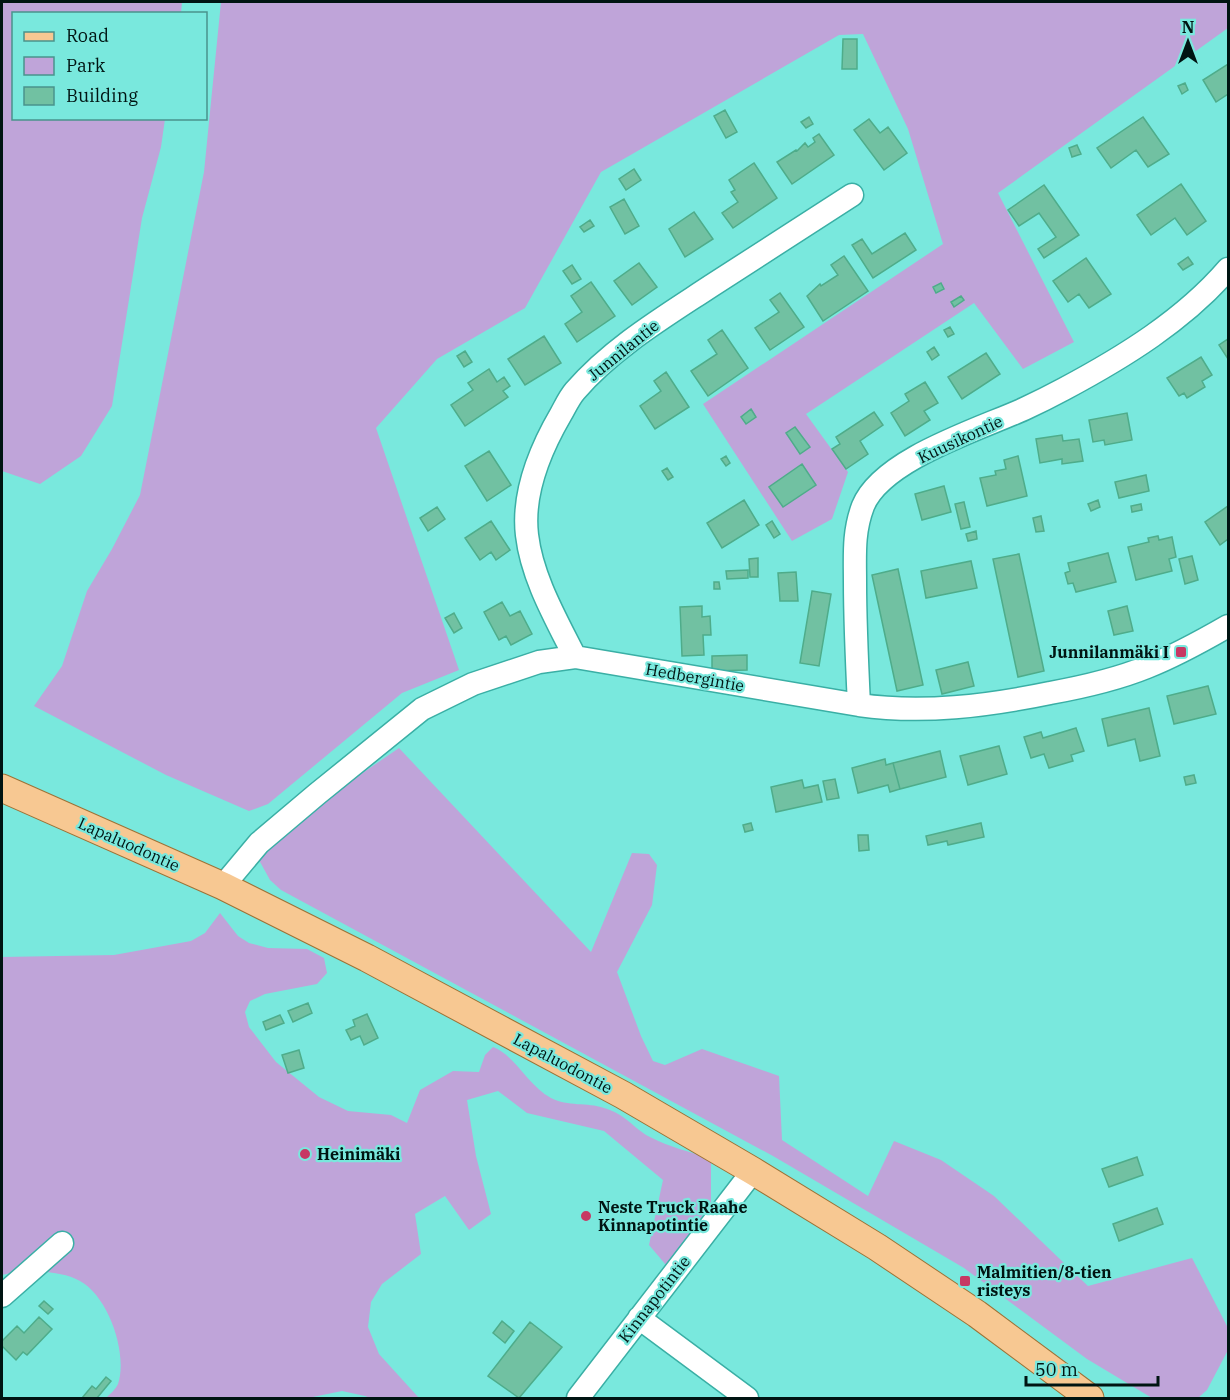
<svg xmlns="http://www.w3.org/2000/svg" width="1230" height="1400" viewBox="0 0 1230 1400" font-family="'IBM Plex Serif',serif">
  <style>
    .green { fill: #bfa4d9 }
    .building { fill: #71c1a2; stroke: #4eac8a; stroke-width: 1.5 }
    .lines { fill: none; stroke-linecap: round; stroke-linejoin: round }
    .minor-casing { stroke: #3aafa5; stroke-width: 25 }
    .major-casing { stroke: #9d7236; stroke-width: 29 }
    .minor { stroke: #fff; stroke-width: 22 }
    .major { stroke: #f7c892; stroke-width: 27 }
    .poi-dot { fill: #c73863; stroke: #79e8dd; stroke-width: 2 }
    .labels { text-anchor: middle; stroke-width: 4.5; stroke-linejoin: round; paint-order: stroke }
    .street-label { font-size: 16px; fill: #001412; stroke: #79e8dd }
    .poi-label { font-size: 16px; font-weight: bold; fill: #001412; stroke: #79e8dd; text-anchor: start }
  </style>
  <rect width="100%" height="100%" fill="#79e8dd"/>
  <path class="green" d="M2,2H182L181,13L14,14V118L165,119L161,147L142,218L112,406L81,456L40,484L2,471Z
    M221,2H1228V28L998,193L1074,342L1023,369L974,303L806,414L848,472L832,519L792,541L703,404L943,244L908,129L863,34L839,35L601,172L525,308L437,359L376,428L459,670L402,693L268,804L249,811L166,775L34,706L62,666L87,591L112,549L140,495L204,172Z
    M399,748L591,952L632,853L649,854L657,865L652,905L617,972L641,1036L653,1061L665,1065L702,1049L779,1076L782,1140L868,1196L894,1141L941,1160L994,1196L1088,1286L1192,1258L1228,1328V1350L1207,1390L1198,1398H1152L1087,1359L964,1268L773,1156L281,890L270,880L259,860L285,826Z
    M220,913L238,936L249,943L268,948L307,949L324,958L327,973L317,984L265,994L250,1001L245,1012L249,1027L276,1062L319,1097L348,1111L391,1115L407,1123L420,1090L453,1071L479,1072L485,1055L493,1047C515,1055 527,1085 551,1098C568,1107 587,1102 604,1108C626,1114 634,1129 650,1137C669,1147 691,1152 711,1159V1204L666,1265L649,1245L663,1180L604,1131L527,1113L498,1091L467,1100L476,1156L491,1214L469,1230L445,1196L415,1214L421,1254L382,1284L371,1302L368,1327L379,1354L419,1398H370L365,1396L342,1391L308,1398H106C110,1394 116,1389 118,1384C128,1354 109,1297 80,1281C68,1274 54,1273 40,1271L71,1244L70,1233H60L15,1272L2,1275V957L114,955L191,941L205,933Z"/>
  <path class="building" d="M843,39H857V69H842Z
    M1228,64V94L1216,102L1203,80Z
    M1185,83L1188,90L1182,94L1178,86Z
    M725,110L737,132L726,138L714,116Z
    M809,117L813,124L806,128L801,122Z
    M1143,117L1169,154L1148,167L1136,150L1111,168L1097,148Z
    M869,119L880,133L888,127L907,153L884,170L854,130Z
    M819,134L834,155L792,184L777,162L796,150L797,151L805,143L808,147L815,142L813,138Z
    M1077,145L1081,154L1072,157L1069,148Z
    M754,163L777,198L733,228L722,213L738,202L731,192L735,190L729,180Z
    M634,169L641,180L626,190L619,179Z
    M1181,184L1206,221L1187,235L1175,218L1151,235L1137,215Z
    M1044,185L1079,235L1044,258L1038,249L1056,237L1039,213L1019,226L1008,210Z
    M624,199L639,226L625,234L610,207Z
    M694,212L713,239L685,257L669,229Z
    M590,220L594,226L584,232L580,227Z
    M905,233L916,250L873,278L852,245L862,239L872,254Z
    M844,256L868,291L823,321L807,296L820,284L821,286L838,275L831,265Z
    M1188,257L1193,264L1183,270L1178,264Z
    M1086,258L1111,294L1089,308L1079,294L1068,302L1053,281Z
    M639,263L657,287L632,305L614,281Z
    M572,265L581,279L572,284L563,271Z
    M591,282L615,316L577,342L565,324L582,312L571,296Z
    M941,283L944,289L936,293L933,287Z
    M780,293L804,327L770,350L755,328L779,312L770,300Z
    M961,296L964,300L954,307L951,302Z
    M950,327L954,334L948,337L944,330Z
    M722,330L748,368L708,396L691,371L717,354L708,340Z
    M544,336L561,363L525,385L508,359Z
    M1228,339V359L1219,345Z
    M934,347L939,355L932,360L927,352Z
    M465,351L472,362L464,367L457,356Z
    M986,353L1000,374L962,399L948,377Z
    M1201,357L1212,375L1202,381L1205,387L1187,398L1184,393L1179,396L1167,378Z
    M489,369L497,382L504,377L510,386L503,391L508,397L465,426L451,405L473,390L468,383Z
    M666,372L689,407L655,429L640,406L661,391L654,381Z
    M925,382L938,403L924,411L930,420L905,436L891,413L909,401L905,394Z
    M751,409L756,417L746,424L741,417Z
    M874,412L883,425L860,441L868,454L846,469L832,449L840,444L836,437Z
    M1127,413L1132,440L1105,445L1104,440L1093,442L1089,420Z
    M795,427L810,447L800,454L786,433Z
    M1062,435L1063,441L1079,439L1083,461L1062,464V459L1040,463L1036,439Z
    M489,451L511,485L487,501L465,466Z
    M726,456L730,463L726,466L721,459Z
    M1018,456L1027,496L987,506L980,478L996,475L995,471L1006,469L1004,460Z
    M802,464L816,485L783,507L769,487Z
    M667,468L673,477L668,480L662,471Z
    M1146,475L1149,491L1119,498L1115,482Z
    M944,486L951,512L922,520L915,494Z
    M744,500L759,525L722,548L707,523Z
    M1098,500L1100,507L1091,511L1088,504Z
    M964,502L970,527L961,529L955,504Z
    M1141,504L1142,510L1132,512L1131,506Z
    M1228,506V539L1220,545L1205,522Z
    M437,507L445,519L428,531L420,518Z
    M1041,516L1044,531L1036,532L1033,518Z
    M491,521L510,550L496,560L491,552L480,560L465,538Z
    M772,521L780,534L774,538L766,525Z
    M976,531L977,539L968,541L966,534Z
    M1158,536L1159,540L1172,537L1176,557L1169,559L1172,571L1136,580L1128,547L1149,542L1148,538Z
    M1108,553L1116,582L1076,592L1073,583L1068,584L1065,573L1070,571L1068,563Z
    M1019,554L1044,671L1018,677L993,559Z
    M1192,556L1198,580L1185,584L1179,559Z
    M758,558V577H750L749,559Z
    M971,561L977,588L926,598L921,571Z
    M898,569L923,685L897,691L872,575Z
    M748,570V578L727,579L726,571Z
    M796,572L798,601H780L778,573Z
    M714,582H719L720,589H714Z
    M812,591L831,594L819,666L800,663Z
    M502,602L510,616L520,611L532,634L511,645L506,636L499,640L484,612Z
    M702,606V617L710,616L711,635H703L704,655L682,656L680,607Z
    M1127,606L1133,631L1114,635L1108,611Z
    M454,613L462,628L454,633L445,618Z
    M747,655V670L712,671V656Z
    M968,662L974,686L942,694L936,670Z
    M1208,686L1216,714L1174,724L1167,696Z
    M1149,708L1160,756L1140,761L1135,739L1108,746L1102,719Z
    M1076,728L1084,751L1071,755L1073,761L1049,768L1044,754L1031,758L1024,737L1041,732L1043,738Z
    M999,746L1007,774L968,785L960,756Z
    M940,751L946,777L900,789L893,763Z
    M885,759L886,765L893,763L900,789L890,792L888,785L858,793L852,768Z
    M1194,775L1196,783L1186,785L1184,777Z
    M835,779L839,798L827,800L823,781Z
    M802,780L804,788L818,785L822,802L776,812L771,787Z
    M751,823L753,830L745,832L743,825Z
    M981,823L984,837L948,845L947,841L928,845L926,836Z
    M858,835H868L869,850L859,851Z
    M308,1003L312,1013L293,1022L288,1011Z
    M367,1014L378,1038L364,1045L360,1036L351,1040L346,1030L355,1026L353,1020Z
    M280,1015L284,1023L266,1030L263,1022Z
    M299,1050L304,1068L288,1073L282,1055Z
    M1137,1157L1143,1175L1109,1187L1102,1169Z
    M1157,1208L1163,1224L1119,1241L1113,1224Z
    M44,1301L53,1309L48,1314L39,1306Z
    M39,1317L52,1329L27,1355L23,1352L16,1360L2,1346V1341L17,1326L24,1333Z
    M502,1321L514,1331L505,1343L493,1333Z
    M530,1322L562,1347L519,1398L488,1376Z
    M106,1377L111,1381L97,1398H82L92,1386L96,1389Z"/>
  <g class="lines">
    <defs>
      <path id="minor" d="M575,657C556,619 532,578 527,535C522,493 540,450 561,414C565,407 569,398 575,391C612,348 664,317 711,286C758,256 805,225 852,195
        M859,705C857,664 855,623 855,582C855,556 853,532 863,506C882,459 980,429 1024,409C1037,403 1051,396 1064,389C1124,357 1184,320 1228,269
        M223,886L259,843L317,794L422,709L473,684L539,662L575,657L859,705C923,714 987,706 1050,693C1083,687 1115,680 1147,667C1175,656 1202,641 1228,626
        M2,1296L62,1243
        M639,1318L747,1398
        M578,1398L753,1171"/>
      <path id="major" d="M2,788L223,886L367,958L623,1095L753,1171L877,1247L977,1314L1090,1398"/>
    </defs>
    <use href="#minor" class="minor-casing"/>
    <use href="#major" class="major-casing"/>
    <use href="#minor" class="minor"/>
    <use href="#major" class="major"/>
  </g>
  <g class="poi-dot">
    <rect x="1175" y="646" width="12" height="12" rx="3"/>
    <circle cx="305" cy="1154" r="6"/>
    <circle cx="586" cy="1216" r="6"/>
    <rect x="959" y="1275" width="12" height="12" rx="3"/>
  </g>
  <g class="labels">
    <g class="street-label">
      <text transform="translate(623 350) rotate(-39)" y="6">Junnilantie</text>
      <text transform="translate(960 439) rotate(-25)" y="6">Kuusikontie</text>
      <text transform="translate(695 677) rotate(10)" y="6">Hedbergintie</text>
      <text transform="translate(129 844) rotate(24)" y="6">Lapaluodontie</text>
      <text transform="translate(563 1063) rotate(28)" y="6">Lapaluodontie</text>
      <text transform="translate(654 1299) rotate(-52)" y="6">Kinnapotintie</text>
    </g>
    <g class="poi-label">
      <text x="1169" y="658" text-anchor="end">Junnilanmäki I</text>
      <text x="317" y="1160">Heinimäki</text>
      <text x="598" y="1213">Neste Truck Raahe<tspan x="598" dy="18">Kinnapotintie</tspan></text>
      <text x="977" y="1278">Malmitien/8-tien<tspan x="977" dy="18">risteys</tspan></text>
    </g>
  </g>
  <rect width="1230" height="1400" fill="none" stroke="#001412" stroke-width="6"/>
  <rect x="12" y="12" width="195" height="108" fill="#79e8dd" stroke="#49938c" stroke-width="1.5"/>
  <rect x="24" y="32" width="30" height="9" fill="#f7c892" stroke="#49938c" stroke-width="1.5"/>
  <text x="66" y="42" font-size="18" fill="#001412">Road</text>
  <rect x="24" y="57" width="30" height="18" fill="#bfa4d9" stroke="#49938c" stroke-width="1.5"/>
  <text x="66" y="72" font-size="18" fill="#001412">Park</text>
  <rect x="24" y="87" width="30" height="18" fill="#71c1a2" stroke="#49938c" stroke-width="1.5"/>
  <text x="66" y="102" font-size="18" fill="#001412">Building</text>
  <g transform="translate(1188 42)" stroke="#79e8dd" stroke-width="4.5" paint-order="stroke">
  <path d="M0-4.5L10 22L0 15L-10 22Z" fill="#001412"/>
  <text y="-9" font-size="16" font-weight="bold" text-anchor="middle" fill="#001412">N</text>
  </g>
  <path d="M1026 1376v9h132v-9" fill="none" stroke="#001412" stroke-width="3"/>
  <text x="1035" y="1376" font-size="18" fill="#001412" stroke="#79e8dd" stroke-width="4.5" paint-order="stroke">50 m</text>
</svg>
